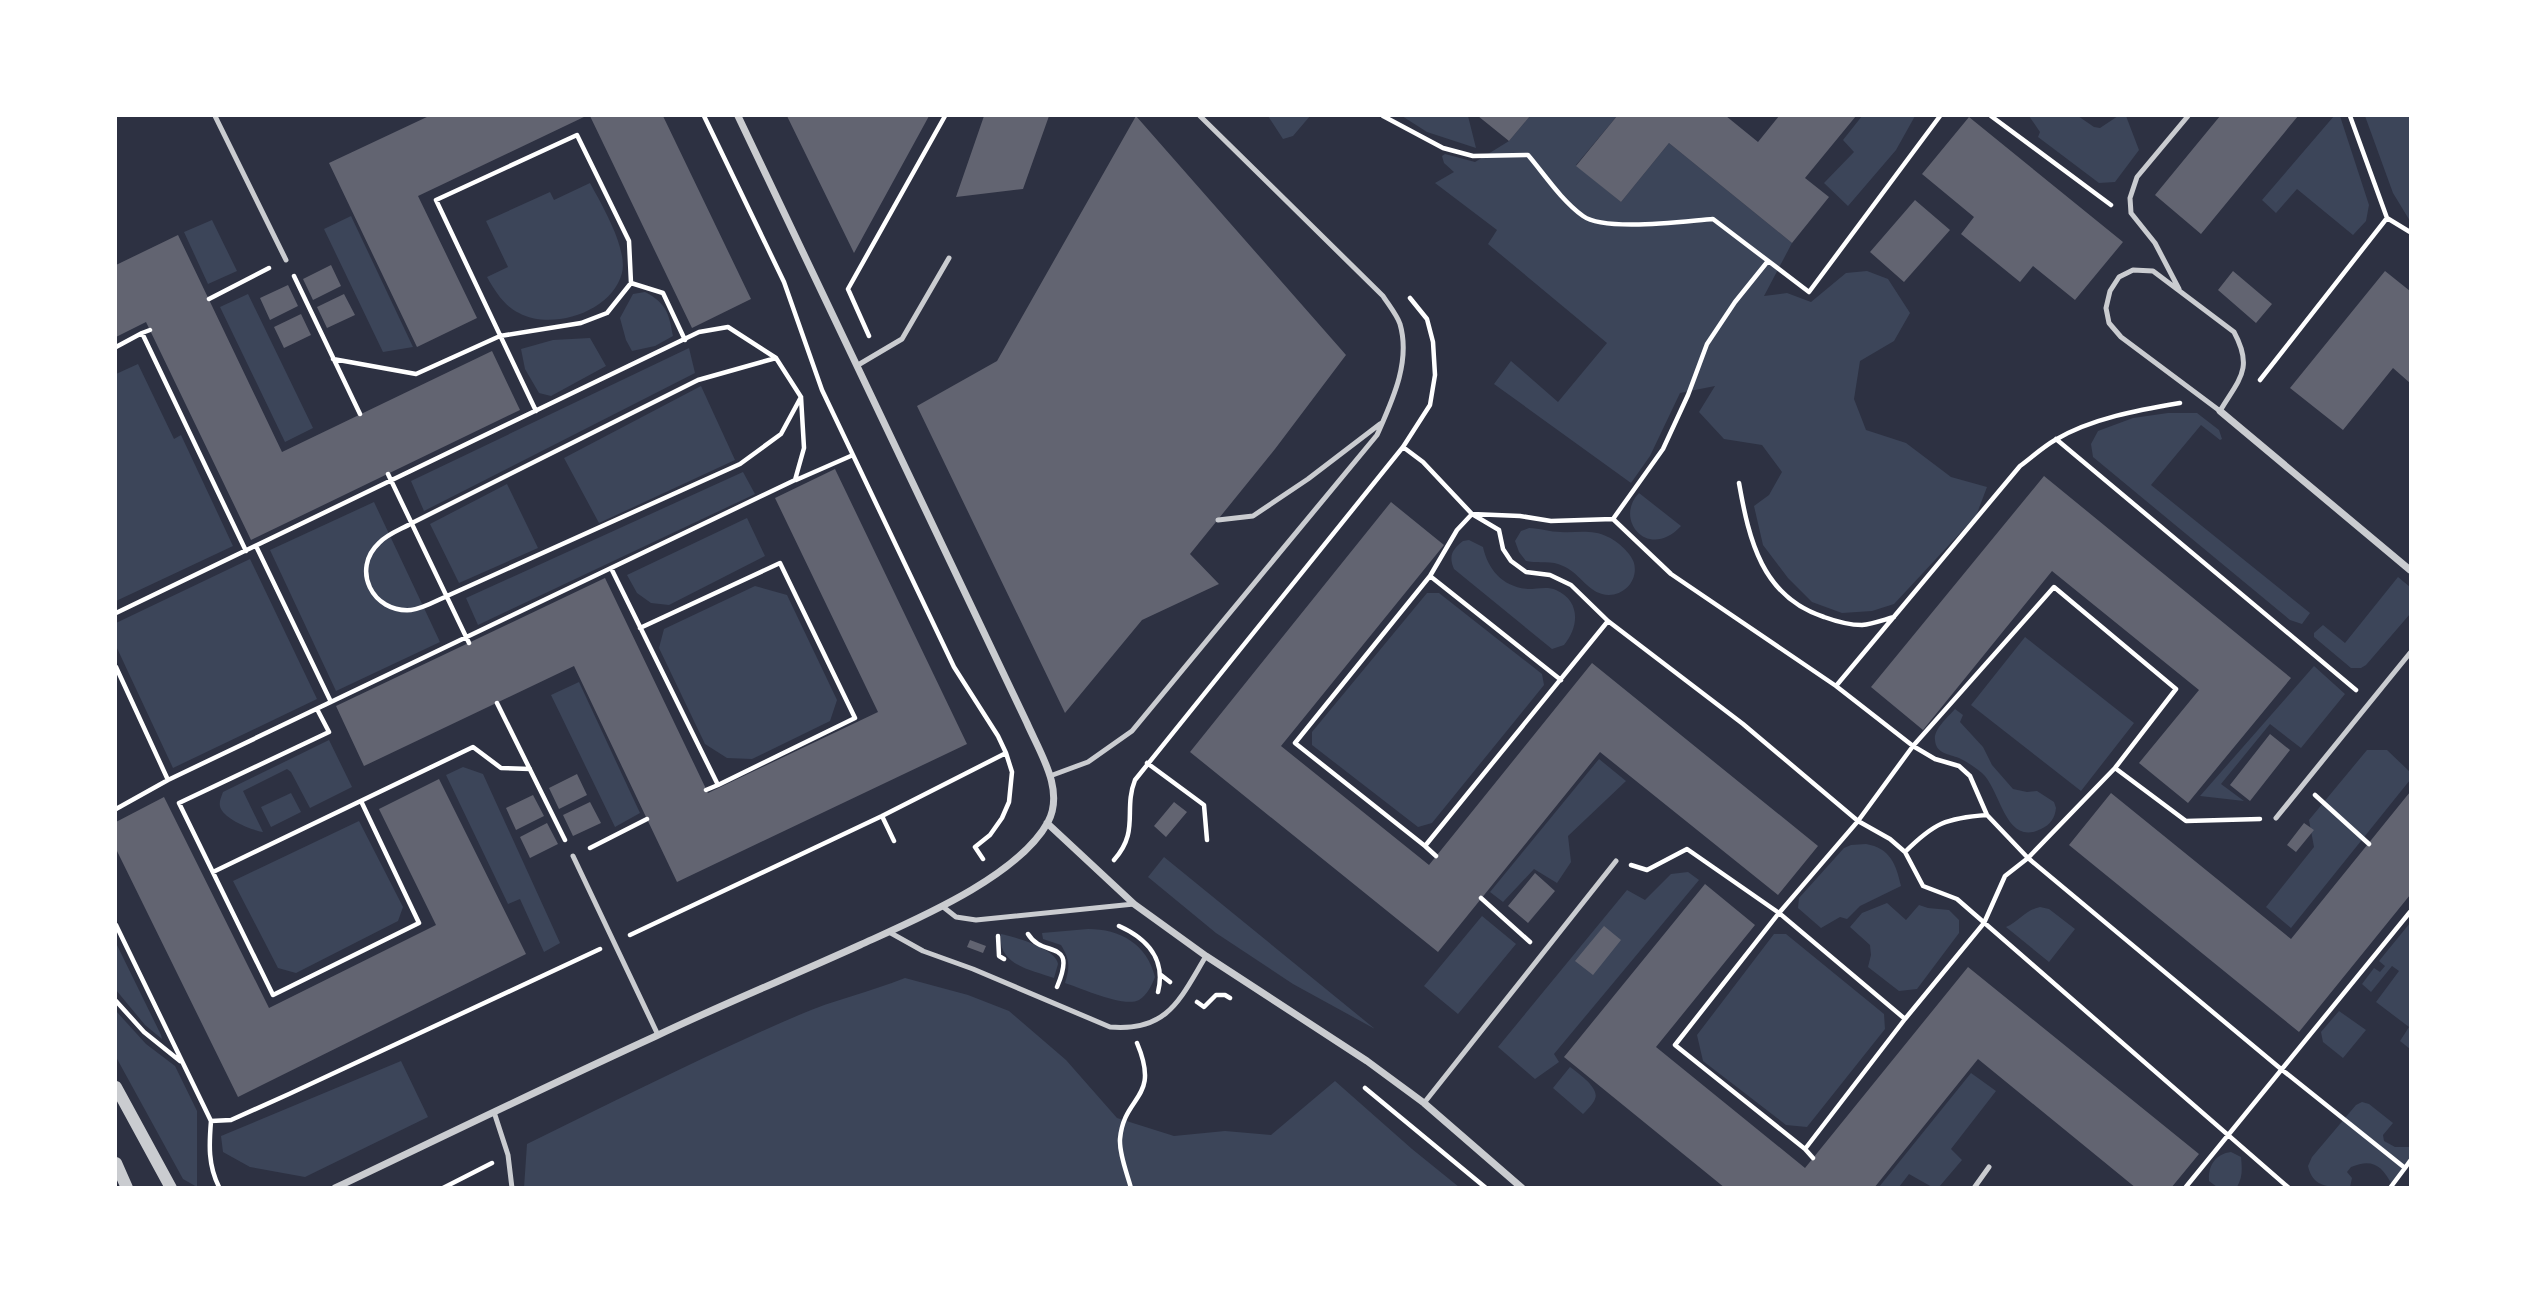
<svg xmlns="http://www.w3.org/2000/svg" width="2526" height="1303" viewBox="0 0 2526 1303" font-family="'DM Sans',sans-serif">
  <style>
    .green { fill: #3c4559 }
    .building { fill: #626471 }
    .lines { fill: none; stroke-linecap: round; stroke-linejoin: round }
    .path { stroke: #fff; stroke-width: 4.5 }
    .service { stroke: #caccd0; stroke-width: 5 }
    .minor { stroke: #caccd0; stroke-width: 7 }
    .tertiary { stroke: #caccd0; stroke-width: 12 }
  </style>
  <rect width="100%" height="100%" fill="#2d3142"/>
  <path class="green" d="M1268,116H1310L1293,136L1283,139Z
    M1402,116H1468L1476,148L1427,132Z
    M1530,116H1617L1576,165L1621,202L1669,143L1792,243L1764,296L1787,293L1811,302L1846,273L1867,271L1888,279L1910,313L1894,341L1860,361L1854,399L1866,430L1906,443L1951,477L1987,487L1976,516L1894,604L1872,611L1842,613L1812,602L1788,578L1763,545L1754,506L1769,495L1782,472L1762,445L1724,439L1699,412L1715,386L1680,393L1650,456L1631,483L1494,384L1511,361L1558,402L1607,343L1488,244L1497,230L1435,183L1454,172L1444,163L1442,156L1445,154L1475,162L1509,141Z
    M1862,116H1915L1896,150L1848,206L1824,183L1854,152L1843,140Z
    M2029,116H2078L2094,127L2100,128L2118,116H2126L2139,150L2115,182L2099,183L2038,137L2040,132Z
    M2334,116H2340L2369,205L2366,221L2353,235L2297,189L2276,213L2262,200Z
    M2365,116H2410V221L2393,193Z
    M590,183C602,205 628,249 622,273C612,312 552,331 519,313C504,306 495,291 487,277L508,267L486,221L550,192L554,200Z
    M351,216L413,347L383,352L324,229Z
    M212,220L237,271L208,284L184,232Z
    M645,292C666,303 669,313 673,336L655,346L632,351L626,340L620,318L633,294Z
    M248,294L313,428L285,442L220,307Z
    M590,338L606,366L551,396L539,393L525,369L521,349L553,340Z
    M689,348L695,373L424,511L411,481Z
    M138,364L174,439L181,435L233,546L116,601V374Z
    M701,386L735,460L599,523L564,458Z
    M2168,413H2197L2219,430L2222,439L2220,440L2201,425L2151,485L2310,613L2302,624L2290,620L2093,457L2091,444L2098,431L2133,418Z
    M743,472L755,494L478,625L466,598Z
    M507,484L538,548L459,583L430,524Z
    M1639,493L1681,526C1649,561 1613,520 1639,493Z
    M374,502L440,642L336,691L270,550Z
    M747,518L765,556L669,605L651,603L637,593L627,575Z
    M1529,528C1539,528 1550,532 1561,532C1577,533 1592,529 1608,537C1617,541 1631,553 1634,563C1639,582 1621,599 1602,594C1587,590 1578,572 1563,566C1552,560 1539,564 1526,561L1519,552L1515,541L1521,531Z
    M1469,540L1483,547C1488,570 1503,587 1528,589C1537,589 1548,586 1556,590C1581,601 1579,627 1564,645L1552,649L1454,569C1448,555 1453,549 1463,541Z
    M250,559L317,699L173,768L116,646V623Z
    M2398,577L2410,587V614L2366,665L2361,668H2351L2314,637V633L2323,625L2345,643Z
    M755,586L787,595L837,700L830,721L752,759L727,758L705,744L659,648L664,629Z
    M1427,593H1439L1542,674L1544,685L1432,823L1418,827L1312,745V732Z
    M2025,637L2134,723L2081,791L1971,705Z
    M2314,666L2345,694L2301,748L2270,724L2221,784L2244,801L2200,796Z
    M579,682L640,813L615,827L551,695Z
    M1955,709L1963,715L1960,722L1983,747L1992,765L2013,789L2027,792L2037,791L2054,802L2056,808C2055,818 2050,825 2041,829C2005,847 2001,790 1982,773C1975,767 1967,762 1959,758C1949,754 1936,754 1935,740C1933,730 1948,717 1955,709Z
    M329,740L352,787L310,808L291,772L287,769L243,791L263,832C251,830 227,820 221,809C218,803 221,798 223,792Z
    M2367,750H2387L2410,772V780L2291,928L2266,907L2314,847L2309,820Z
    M1599,759L1626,781L1568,836L1571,862L1557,883L1534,869L1503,902L1490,892Z
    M463,767L483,774L560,943L544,952L520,899L508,904L446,775Z
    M291,793L301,812L271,827L261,807Z
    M359,821L403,907L398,921L296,973L278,968L233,881Z
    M1866,844C1890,848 1896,864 1901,886L1860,906L1847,919L1840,917L1821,928L1798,908L1799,898L1844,848L1851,845Z
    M1164,857L1375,1029L1293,984L1216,933L1148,877Z
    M1688,872L1699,880L1554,1054L1559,1062L1535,1079L1498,1047L1627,890L1645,900L1671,874Z
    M1887,903L1906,920L1919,905L1928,908L1949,910L1959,920V933L1917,989L1899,991L1868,967L1871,955L1870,945L1850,927L1862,913Z
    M2040,907L2049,909L2075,929L2049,962L2006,927C2020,921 2025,910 2040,907Z
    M1482,916L1516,944L1458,1014L1424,986Z
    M2410,923V1049L2400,1041L2409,1027L2376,1002L2399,971L2392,966L2371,992L2362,984L2374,968L2380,972L2385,966L2379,961Z
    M1088,929C1120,929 1147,944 1155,977C1152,985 1147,995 1139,1000C1124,1008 1081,988 1065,983C1070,967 1070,960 1061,945L1043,939L1042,933Z
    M1001,934C1014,937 1056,948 1058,964L1054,978C1031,970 997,965 1001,934Z
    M1774,934H1786L1884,1014L1885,1029L1807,1127L1786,1125L1703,1061L1697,1035Z
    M116,943L161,1035L162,1039L145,1025L116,990Z
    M905,978L968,995L1009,1011L1066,1060L1117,1118L1174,1136L1225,1131L1271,1135L1335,1081L1412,1149L1459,1187L524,1188L527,1144C617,1100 706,1055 799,1015C833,1000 870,992 905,978Z
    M116,1011L146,1044L175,1066L197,1111V1187L183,1179L116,1057Z
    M2339,1011L2366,1030L2343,1058L2323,1042L2321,1032Z
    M401,1061L428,1117L305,1177L250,1167L223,1152L221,1136Z
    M1570,1067C1578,1073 1600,1088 1595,1099C1593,1104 1587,1110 1583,1114L1553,1088Z
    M1971,1073L1996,1091L1951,1149L1962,1160L1939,1187H1932L1909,1174L1899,1187H1879Z
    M2362,1102L2369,1104L2393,1123L2383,1135L2384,1141L2395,1147H2410V1162L2392,1185C2382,1165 2372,1158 2351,1167L2347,1172L2352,1178L2350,1187C2331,1187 2313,1189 2308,1166L2312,1157L2356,1105Z
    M2231,1152L2241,1157C2242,1168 2243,1177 2237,1187H2217L2209,1181C2208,1166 2215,1154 2231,1152Z"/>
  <path class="building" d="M429,116H586L418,196L477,318L417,347L329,163Z
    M590,116H663L751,299L692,328Z
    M787,116H929L854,253Z
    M984,116H1049L1023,189L956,197Z
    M1136,116L1346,355L1275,449L1190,554L1219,584L1142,620L1065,713L917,406L997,361Z
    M1478,116H1530L1509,141Z
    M1617,116H1726L1758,142L1779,116H1856L1805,178L1829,197L1792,243L1669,143L1621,202L1576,166Z
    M2220,116H2298L2201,234L2155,195Z
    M1969,117L2123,242L2075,300L2033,266L2020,282L1961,234L1974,217L1922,174Z
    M1915,200L1950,230L1904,282L1870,252Z
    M178,235L282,452L492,351L520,410L251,540L146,322L116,337V265Z
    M331,265L341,286L313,300L303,279Z
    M2233,271L2272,304L2256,323L2218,290Z
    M2385,271L2410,291V383L2393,368L2343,430L2290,388Z
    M288,285L298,306L270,320L260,298Z
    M344,294L355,315L327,328L317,307Z
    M301,314L311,335L284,348L274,327Z
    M835,469L967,744L677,882L574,666L364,766L336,706L605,578L708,793L878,712L775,498Z
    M2044,476L2291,678L2188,803L2139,763L2199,690L2052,571L1923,730L1871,687Z
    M1391,502L1444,545L1281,746L1429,865L1592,663L1818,846L1778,895L1600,752L1438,952L1190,752Z
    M2270,734L2290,750L2250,801L2230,785Z
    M577,774L587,795L559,809L549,788Z
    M439,779L526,954L238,1097L116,849V822L164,797L269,1008L436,925L379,809Z
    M2410,792V895L2299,1032L2069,845L2111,793L2291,939Z
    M533,795L544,816L516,830L506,808Z
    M590,802L601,823L573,836L563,815Z
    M1174,802L1187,812L1166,837L1154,826Z
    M547,823L558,844L530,858L520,837Z
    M2304,823L2314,830L2296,852L2287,845Z
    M1535,873L1555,891L1528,923L1508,906Z
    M1705,884L1755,925L1656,1047L1805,1168L1968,967L2199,1154L2171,1188H2136L1978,1059L1874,1188H1725L1564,1057Z
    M1604,926L1621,940L1593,975L1575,961Z
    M970,940L986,946L983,953L967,947Z"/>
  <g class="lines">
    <path class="path" d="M704,116L784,282L822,390L954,667L998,736L1006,753L1012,772L1009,802L1002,818L990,835L975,847L983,859
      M1383,116L1443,148L1473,156L1528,155C1545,175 1561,200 1583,216C1605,232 1685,221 1713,219L1809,292L1940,116
      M1991,116L2111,205
      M2350,116L2387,218L2410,232
      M294,276L360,414
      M209,299L269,268
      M142,333L150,330
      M869,336L848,289L945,116
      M116,347L142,333L246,551
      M776,358L698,380L412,523C402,529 387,534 379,543C351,569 372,613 411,610C422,609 436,601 447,596L740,464L781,434L801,397
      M333,359L416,374L500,336L581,323L607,313L631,283
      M2260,380L2387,218
      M536,411L436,200L577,135L629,241L631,283L663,293L685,340
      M2056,439L2356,690
      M1403,447L1423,462L1472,514L1499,530L1503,549L1511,561L1526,572L1550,575L1571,585L1608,621L1743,724L1858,821L1890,839L1905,852L1923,886L1957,899L2289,1188
      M388,474L469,643
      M796,480L853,455
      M1739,483C1749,540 1762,597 1824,617C1835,621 1850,625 1862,625C1872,624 1883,620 1894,617
      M1613,519L1663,449L1688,395L1707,344L1735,302L1768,261
      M256,546L331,702
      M611,568L718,785L855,718L780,563L640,628
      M1430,576L1561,680
      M2054,587L2176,689L2115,768L2028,858L2005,876L1984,923L1905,1019L1805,1149L1675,1045L1779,913L1858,821L1913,746Z
      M116,613L699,332L728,327L776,358L801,397L804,448L795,480L168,780L116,809
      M1608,621L1425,846L1295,743L1430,576L1457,530L1472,514L1520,516L1551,521L1613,519L1671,574L1836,686L1913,746L1935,759L1959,766L1970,776L1987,815L2028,858L2281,1069L2405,1168L2390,1188
      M116,667L168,780
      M1836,686L2020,466C2032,457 2043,447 2055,440C2092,418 2139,410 2180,403
      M497,703L565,840
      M317,709L329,732L179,803L273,995L419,923L361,801
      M1147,763L1204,805L1207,840
      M2115,768L2186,821L2260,819
      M706,790L718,785
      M2315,795L2369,844
      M882,816L894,841
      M1425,846L1436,856
      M590,848L647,819
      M1905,852C1934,823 1946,818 1987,815
      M1114,860C1140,831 1123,810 1135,780L1403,447L1430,405L1435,375L1433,342L1427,319L1410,298
      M1631,865L1647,870L1687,849L1779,913L1905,1019
      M213,872L473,747L501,768L530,769
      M1481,898L1530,942
      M116,925L211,1121C209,1145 208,1165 219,1187
      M1119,926C1148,939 1166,960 1158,992
      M1028,934C1043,959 1078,937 1057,987
      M630,935L882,816L1006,753
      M998,936L999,956L1004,959
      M1161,975L1170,982
      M116,1001L144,1032L180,1061
      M1197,1002L1204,1007L1216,995H1225L1230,998
      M1365,1088L1486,1188
      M211,1121L231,1120L289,1094L600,949
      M1805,1149L1813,1158
      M2405,1168L2410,1161
      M443,1188L492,1163
      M1131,1188C1127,1173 1119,1154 1120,1139C1124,1094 1161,1100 1137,1043
      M2185,1188L2410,912"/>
    <path class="service" d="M215,116L286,260
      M2133,270L2153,271L2234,332C2254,369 2239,379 2220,411L2121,337L2109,323L2106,308L2110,291L2119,277Z
      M2179,289L2155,243L2131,213L2130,198L2137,177L2188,116
      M858,365L902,339L949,258
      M1218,520L1253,516L1308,479L1380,424
      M1050,776L1088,762L1132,731L1377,435C1392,401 1411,362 1400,324C1397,315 1388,304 1383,296L1200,116
      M2276,818L2410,653
      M573,856L658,1035
      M942,906L956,917L976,920L1134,904
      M889,932L923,951L973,969L1110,1027C1168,1032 1180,999 1206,956
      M1424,1103L1616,861
      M494,1112L508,1155L512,1188
      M1974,1188L1989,1167"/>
    <path class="minor" d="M2220,411L2410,570
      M1047,823L1134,904L1206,956L1367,1061L1424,1103L1522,1188
      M335,1188C442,1137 549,1085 656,1036C723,1004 792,976 860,945C915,920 1018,877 1048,822C1065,790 1040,753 1027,723L738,116"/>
    <path class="tertiary" d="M116,1087L171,1188
      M116,1163L127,1188"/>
  </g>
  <rect width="2526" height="1303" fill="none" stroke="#ffffff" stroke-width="234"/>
</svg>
